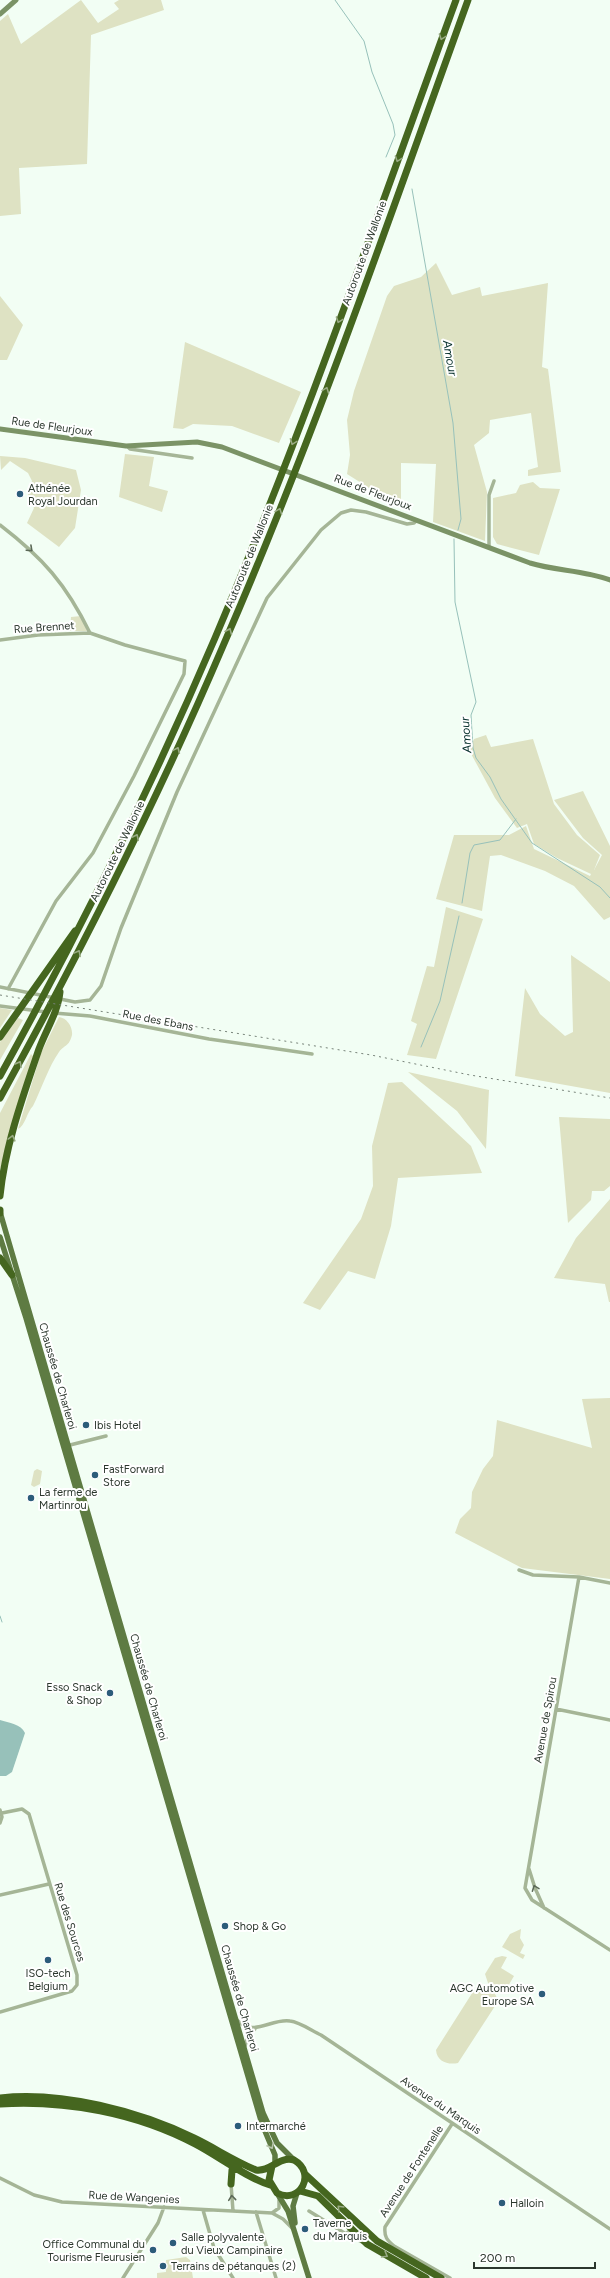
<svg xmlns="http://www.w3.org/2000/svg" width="610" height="2278" viewBox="0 0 610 2278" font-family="Figtree,sans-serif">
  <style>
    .green { fill: #dee2c3 }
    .water { fill: #97c1ba }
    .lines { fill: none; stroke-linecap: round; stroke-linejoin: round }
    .stream { stroke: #97c1ba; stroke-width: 1 }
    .street { stroke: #a5b596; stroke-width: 3.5 }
    .secondary { stroke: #7b9366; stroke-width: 5 }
    .primary { stroke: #5e7b42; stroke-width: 5.5 }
    .highway { stroke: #45661f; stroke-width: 7 }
    .rail { stroke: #778379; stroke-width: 1; stroke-dasharray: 2 4; stroke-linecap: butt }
    .oneway { stroke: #99ab84 }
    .oneway2 { stroke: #5c6957 }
    .oneway3 { stroke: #b7c4aa }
    .poi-dot { fill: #2c5c7a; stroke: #fff; stroke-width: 1.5 }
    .labels { text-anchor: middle; stroke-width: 4; stroke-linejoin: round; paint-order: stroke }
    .street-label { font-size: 11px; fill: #2b372d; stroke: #fff }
    .poi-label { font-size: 11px; fill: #2b372d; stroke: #fff; text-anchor: start }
    .water-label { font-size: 12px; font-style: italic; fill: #08312d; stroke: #fff }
  </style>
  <rect width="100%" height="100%" fill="#f2fef4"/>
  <path class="green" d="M81,0L98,23L119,9L114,3L119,0H161L164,10L91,35L87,164L19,168L21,214L0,216V21L8,14L21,44Z
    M436,263L452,295L480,287L482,296L548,283L542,367L548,369L561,472L528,476V470L538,467L531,413L490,420L489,433L474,445L487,492L485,541L433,522L436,464L401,463V508L347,474L350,455L347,420L354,391L387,296L394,286L421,277Z
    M0,296L23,325L7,360H0Z
    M185,342L301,392L279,443L232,426L193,424L183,429L173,428Z
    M125,454L154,457L149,486L168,491L162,512L119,497Z
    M0,456L25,458L76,470L81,490L75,528L59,547L27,523L34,508L28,495L32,481L28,473L10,461L1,470Z
    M533,482L540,488L560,489L539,555L497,544L493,537V498L516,493L520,485Z
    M81,616L87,631H70L71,617Z
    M486,735L491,747L533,739L554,804L577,835L600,855L594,870L602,855L583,838L554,800L583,791L610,846V917L604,920L574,886L545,871L501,855L490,856L482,911L436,899L454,835H509L526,826L534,849L590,876L591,874L557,858L534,844L527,824L517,828L495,798L469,750L474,739Z
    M446,907L483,919L436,1059L407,1055L417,1024L411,1021L427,966L434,967Z
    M571,955L610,982V1093L515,1076L525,988L540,1014L565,1036L573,1032Z
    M0,1008L12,1010L0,1028Z
    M59,1017C67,1018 73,1027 72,1035C69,1047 65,1044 59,1052C49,1066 41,1090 33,1106C27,1112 25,1126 18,1129L41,1053Z
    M18,1018L23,1020L0,1060V1042Z
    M31,1054L34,1057L0,1170V1113Z
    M408,1072L489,1090L486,1149L457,1111Z
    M402,1082L471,1146L482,1173L398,1178L391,1226L375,1279L348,1271L320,1310L303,1303L361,1219L373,1186L372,1146L388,1083Z
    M559,1117L610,1119V1186L604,1191H592L591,1200L568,1223Z
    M610,1199V1302H609L605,1284L554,1278L576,1238Z
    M610,1398V1579L522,1568L455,1533L460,1519L471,1508L472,1492L483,1469L493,1456L497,1420L592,1448L582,1399Z
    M37,1469L42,1471L40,1484L34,1487L31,1485L34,1471Z
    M521,1929L520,1938L524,1945L520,1953L525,1955L523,1959L502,1947L510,1934Z
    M502,1956L507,1957L501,1968L514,1976L507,1988H497L488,1983L485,1974L495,1958Z
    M485,1986C492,1990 498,1994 497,2003L458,2063C448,2065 437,2062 436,2050L476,1987Z
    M186,2257L190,2260L193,2278H157V2273L166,2272V2260Z"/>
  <path class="water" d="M0,1720C9,1723 21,1724 25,1733L12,1772L6,1776H0Z"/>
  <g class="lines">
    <path class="stream" d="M335,0L364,41L372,72L393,124L395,135L386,157
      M412,189L453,423L461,519L458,530
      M454,539L455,602L476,702L471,715L473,748L476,758L490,777L501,799L532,843L600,887L610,898
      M462,903L470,853L474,845L500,840L516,819
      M421,1047L440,1001L459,916
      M0,1616L2,1622"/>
    <path class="street" d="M127,446L130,449L192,458
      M0,525C43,558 66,584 90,633
      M489,547V495L494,481
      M0,640L38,635L90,633L125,645L185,661L184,674L134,776L93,853L56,901L8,989
      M0,987L75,1002L90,1000L101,986L121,928L177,792L267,598L321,530L341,513L351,510L366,512L407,524L414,523L417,520
      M0,1006L46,1012
      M54,1013L90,1016L209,1039L312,1054
      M66,1446L106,1436
      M519,1570L533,1575L579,1577L610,1583
      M579,1577L525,1888L532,1900L610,1950
      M556,1709L610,1720
      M0,1810L2,1817L0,1823
      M529,1869L535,1888L544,1908
      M0,1895L49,1884
      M0,2012L72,1991L77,1985V1975L29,1814L22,1809L2,1813
      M237,2020C253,2038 271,2018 290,2021C300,2022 312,2031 321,2035L610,2229
      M245,2046L248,2036L255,2029
      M0,2178L34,2195L62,2202L272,2213L283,2219L293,2229
      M231,2184L233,2211
      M203,2210L214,2248L233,2278
      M309,2211L346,2234
      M256,2212L276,2278
      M272,2213L279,2208V2200
      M351,2229L346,2234L362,2242
      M123,2278L158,2223L164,2207
      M450,2278L394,2246C387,2240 384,2237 385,2227L452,2124"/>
    <path class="secondary" d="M0,14L16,0
      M0,429L126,446L197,442L222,447L530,563C556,571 584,570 610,580"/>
    <path class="primary" d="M0,1212L263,2113L277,2143L294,2160
      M0,1237L26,1318L262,2124L275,2155V2163
      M277,2193L288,2211L309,2278
      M295,2223L293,2206L297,2193"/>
    <path class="highway" d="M0,1037L75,931
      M0,1076C79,933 151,788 215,638C304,429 378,213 456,0
      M0,1098C81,951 157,801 223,646C315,435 390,216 468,0
      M0,1196C5,1146 23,1096 39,1049C46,1030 58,1012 60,992
      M0,1210V1213
      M0,1258L12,1275
      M0,2098C61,2091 139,2111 194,2138C215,2148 234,2161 256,2170C271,2172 278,2156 294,2160C317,2173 300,2205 277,2193L269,2180L272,2166
      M0,2104C66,2100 136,2113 195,2144C218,2156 247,2178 270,2185
      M305,2174L377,2241L441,2278
      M231,2184L232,2170L239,2169
      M300,2191L318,2196L367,2244L426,2278"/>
    <path class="rail" d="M0,995L371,1055L470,1075L610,1098"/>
  </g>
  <defs><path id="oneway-chevron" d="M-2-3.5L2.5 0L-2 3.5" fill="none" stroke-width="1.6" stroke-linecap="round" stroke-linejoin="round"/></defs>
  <g class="oneway">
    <use href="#oneway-chevron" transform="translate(442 37) rotate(110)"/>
    <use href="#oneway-chevron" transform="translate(398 159) rotate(110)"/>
    <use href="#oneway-chevron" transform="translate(339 320) rotate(110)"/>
    <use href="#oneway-chevron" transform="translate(326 390) rotate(-69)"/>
    <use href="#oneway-chevron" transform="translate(293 442) rotate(111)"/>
    <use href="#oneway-chevron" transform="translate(279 511) rotate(-69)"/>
    <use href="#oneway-chevron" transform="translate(229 631) rotate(-67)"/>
    <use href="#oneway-chevron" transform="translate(177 750) rotate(-66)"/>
    <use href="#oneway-chevron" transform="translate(136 837) rotate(-64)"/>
    <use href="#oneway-chevron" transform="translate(78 953) rotate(-62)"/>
    <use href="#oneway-chevron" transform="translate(19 1064) rotate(-61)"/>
    <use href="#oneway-chevron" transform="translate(12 1138) rotate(-75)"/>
    <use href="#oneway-chevron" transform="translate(340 2208) rotate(-135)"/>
    <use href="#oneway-chevron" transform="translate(385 2255) rotate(30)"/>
  </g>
  <g class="oneway2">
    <use href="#oneway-chevron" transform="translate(30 549) rotate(43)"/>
    <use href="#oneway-chevron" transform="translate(535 1888) rotate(-111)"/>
    <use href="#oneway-chevron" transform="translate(232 2198) rotate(-96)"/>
  </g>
  <use class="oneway3" href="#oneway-chevron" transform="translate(271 2146) rotate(64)"/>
  <g class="poi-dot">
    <circle cx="20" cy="494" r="4"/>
    <circle cx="86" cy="1425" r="4"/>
    <circle cx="95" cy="1475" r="4"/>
    <circle cx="31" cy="1498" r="4"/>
    <circle cx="110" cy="1693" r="4"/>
    <circle cx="225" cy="1926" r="4"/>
    <circle cx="48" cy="1960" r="4"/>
    <circle cx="542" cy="1994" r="4"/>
    <circle cx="238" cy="2126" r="4"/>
    <circle cx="502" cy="2203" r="4"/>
    <circle cx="305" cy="2229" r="4"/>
    <circle cx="173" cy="2243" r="4"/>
    <circle cx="153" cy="2250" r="4"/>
    <circle cx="163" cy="2266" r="4"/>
  </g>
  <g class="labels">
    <g class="street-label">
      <text transform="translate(364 253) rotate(-70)" y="4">Autoroute de Wallonie</text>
      <text transform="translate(52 426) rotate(8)" y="4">Rue de Fleurjoux</text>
      <text transform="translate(373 492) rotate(21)" y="4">Rue de Fleurjoux</text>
      <text transform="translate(249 556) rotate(-68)" y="4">Autoroute de Wallonie</text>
      <text transform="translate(44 627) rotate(-4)" y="4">Rue Brennet</text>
      <text transform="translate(117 851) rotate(-64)" y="4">Autoroute de Wallonie</text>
      <text transform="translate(158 1020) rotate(11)" y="4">Rue des Ebans</text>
      <text transform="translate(58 1376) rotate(74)" y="4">Chaussée de Charleroi</text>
      <text transform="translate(149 1687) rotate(74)" y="4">Chaussée de Charleroi</text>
      <text transform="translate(545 1720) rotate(-80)" y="4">Avenue de Spirou</text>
      <text transform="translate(70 1922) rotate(73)" y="4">Rue des Sources</text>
      <text transform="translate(240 1998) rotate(74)" y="4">Chaussée de Charleroi</text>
      <text transform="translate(441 2105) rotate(34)" y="4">Avenue du Marquis</text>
      <text transform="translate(411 2171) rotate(-57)" y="4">Avenue de Fontenelle</text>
      <text transform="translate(134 2197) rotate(3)" y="4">Rue de Wangenies</text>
    </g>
    <g class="poi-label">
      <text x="28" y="492">Athénée<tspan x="28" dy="13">Royal Jourdan</tspan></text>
      <text x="94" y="1429">Ibis Hotel</text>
      <text x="103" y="1473">FastForward<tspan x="103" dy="13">Store</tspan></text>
      <text x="39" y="1496">La ferme de<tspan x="39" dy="13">Martinrou</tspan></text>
      <text x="102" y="1691" text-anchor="end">Esso Snack<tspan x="102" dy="13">&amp; Shop</tspan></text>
      <text x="233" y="1930">Shop &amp; Go</text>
      <text x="48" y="1977" text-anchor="middle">ISO-tech<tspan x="48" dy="13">Belgium</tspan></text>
      <text x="534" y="1992" text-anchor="end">AGC Automotive<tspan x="534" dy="13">Europe SA</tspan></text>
      <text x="246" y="2130">Intermarché</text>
      <text x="510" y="2207">Halloin</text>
      <text x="313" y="2227">Taverne<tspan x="313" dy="13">du Marquis</tspan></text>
      <text x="181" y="2241">Salle polyvalente<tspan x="181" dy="13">du Vieux Campinaire</tspan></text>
      <text x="145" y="2248" text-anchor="end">Office Communal du<tspan x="145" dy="13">Tourisme Fleurusien</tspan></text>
      <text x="171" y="2270">Terrains de pétanques (2)</text>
    </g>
    <g class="water-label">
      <text transform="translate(450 358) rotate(80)" y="4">Amour</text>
      <text transform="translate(466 735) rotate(-94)" y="4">Amour</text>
    </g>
  </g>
  <path d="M474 2262v6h121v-6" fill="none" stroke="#2b372d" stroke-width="2"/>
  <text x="480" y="2262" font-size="12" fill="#2b372d" stroke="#ffffff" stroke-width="3" paint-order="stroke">200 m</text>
</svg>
